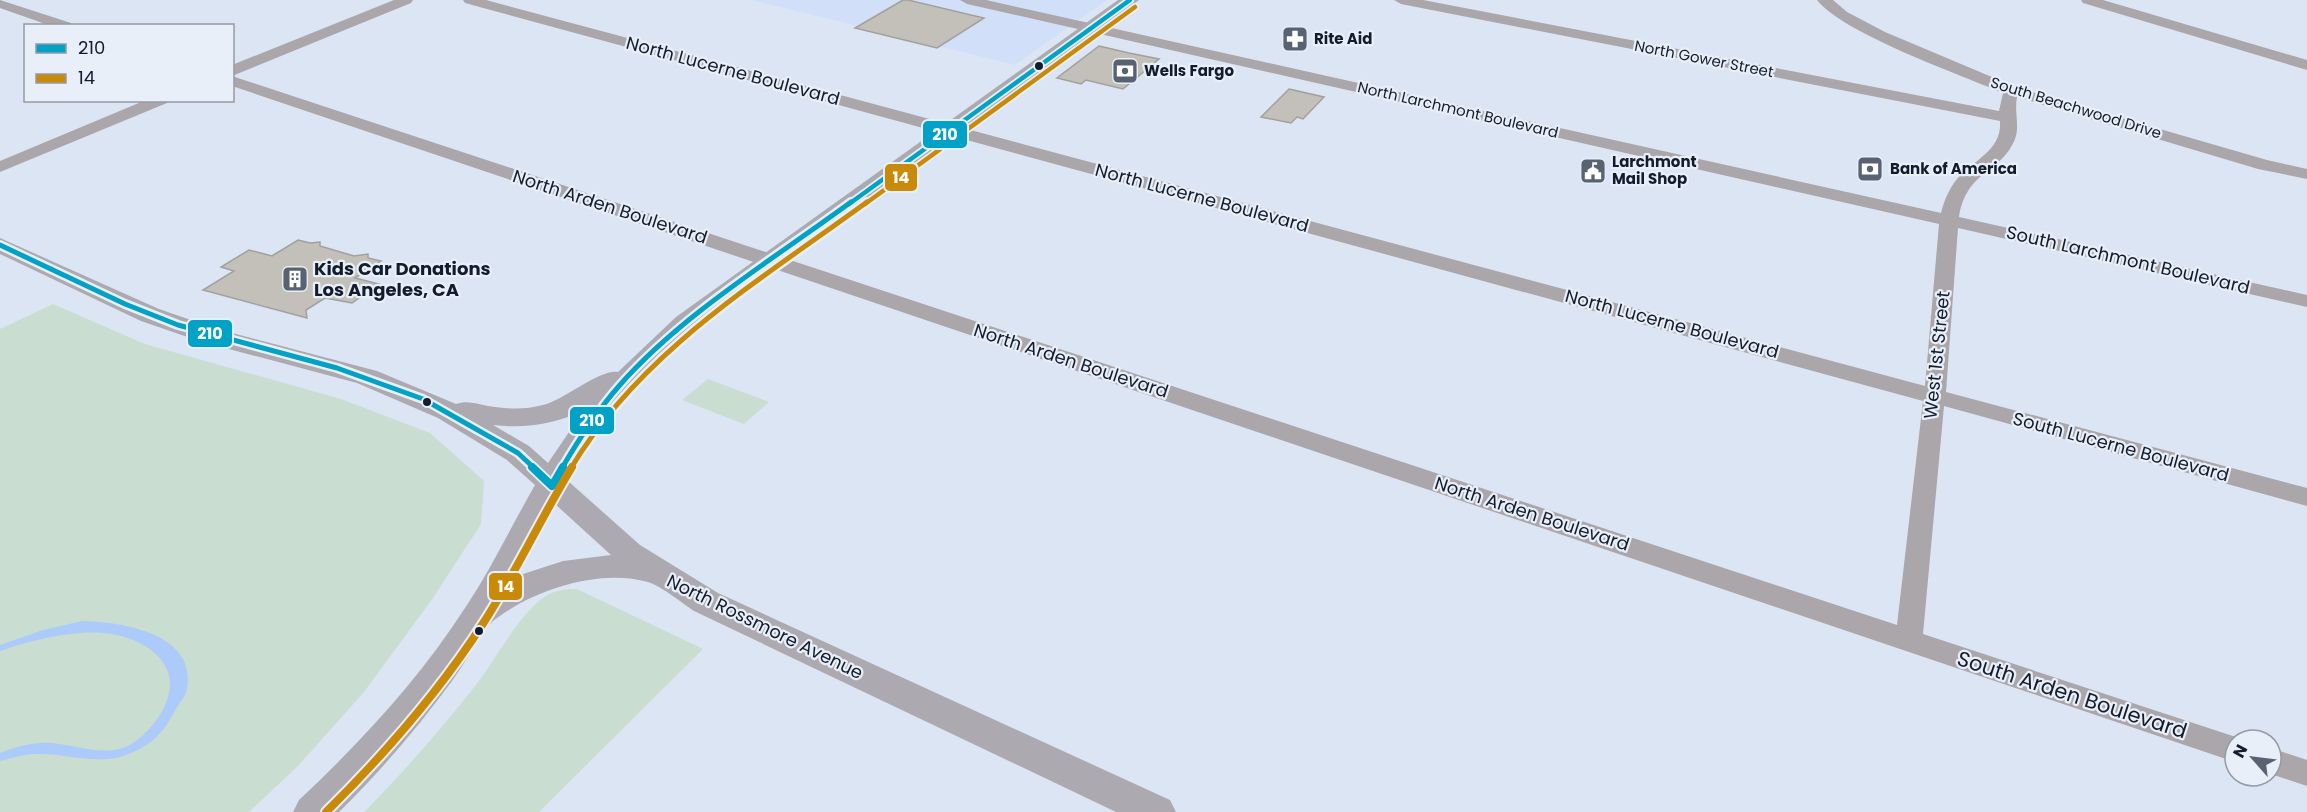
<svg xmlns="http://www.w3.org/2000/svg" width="2307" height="812" viewBox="0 0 2307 812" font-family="Poppins,sans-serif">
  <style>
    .built { fill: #d1e0f8 }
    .green { fill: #c9ded0 }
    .water { fill: #accafa }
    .building { fill: #c3c0b9; stroke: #a1a09e; stroke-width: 1.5 }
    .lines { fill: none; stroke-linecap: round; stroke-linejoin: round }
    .minor { fill: #aba6aa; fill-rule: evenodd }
    .major { fill: #acaab0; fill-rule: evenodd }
    .bus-1-far2-casing { stroke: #e9eff8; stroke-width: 8 }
    .bus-1-far1-casing { stroke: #e9eff8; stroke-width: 10 }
    .bus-1-casing { stroke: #e9eff8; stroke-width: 12 }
    .bus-2-far2-casing { stroke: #e9eff8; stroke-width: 8 }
    .bus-2-far1-casing { stroke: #e9eff8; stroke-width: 10 }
    .bus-2-casing { stroke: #e9eff8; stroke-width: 12 }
    .bus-1-far2 { stroke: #01a2c6; stroke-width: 4.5 }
    .bus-1-far1 { stroke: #01a2c6; stroke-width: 5 }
    .bus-1 { stroke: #01a2c6; stroke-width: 8 }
    .bus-2-far2 { stroke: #c98a09; stroke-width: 4.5 }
    .bus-2-far1 { stroke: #c98a09; stroke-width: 5 }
    .bus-2 { stroke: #c98a09; stroke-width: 8 }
    .bus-dot { fill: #121c2d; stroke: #e9eff8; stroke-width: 2 }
    .labels { text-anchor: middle; stroke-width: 4.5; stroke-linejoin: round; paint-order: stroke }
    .far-poi-label { font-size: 15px; font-weight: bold; fill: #121c2d; stroke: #e9eff8; text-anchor: start }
    .far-street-label { font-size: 15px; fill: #121c2d; stroke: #e9eff8 }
    .street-label { font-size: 18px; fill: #121c2d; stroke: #e9eff8 }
    .poi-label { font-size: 18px; font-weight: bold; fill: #121c2d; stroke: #e9eff8; text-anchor: start }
    .near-street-label { font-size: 21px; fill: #121c2d; stroke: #e9eff8 }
    .line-badge { stroke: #e9eff8; stroke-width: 2 }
    .badge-label { font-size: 16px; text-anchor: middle; font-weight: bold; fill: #fff }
  </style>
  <rect width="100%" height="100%" fill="#dce5f4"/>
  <path class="built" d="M752,0H1107L1015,65Z"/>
  <path class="green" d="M53,304L145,344L341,399L430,433L484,481L481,524L433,598L364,692L298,766L249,812H0V329Z
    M708,379L769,402L744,424L682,400Z
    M577,589L703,649L539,812H364C404,772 441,729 476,685C495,660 518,616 543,598C553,590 565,589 577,589Z"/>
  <path class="water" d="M82,621C122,622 197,633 187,689C186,696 179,703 176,709C164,731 155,743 131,753C100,767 69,753 36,754C24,754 12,758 0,761V753C12,748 26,744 40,743C71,741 104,761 133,743C155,729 181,692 165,666C155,647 132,638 112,634C80,628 30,640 0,651V645L43,630Z"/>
  <path class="building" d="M903,0H908L984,18L937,48L855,28Z
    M1099,46L1129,53L1159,59L1123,89L1086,80L1081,84L1057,78Z
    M1289,89L1324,97L1303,119L1297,117L1291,123L1261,117Z
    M298,240L310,243L320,242V246L354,256L368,254V258L381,261L355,278L379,284L352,303L325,298L306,310L307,318L203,290L234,271L221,267L249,250L272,256Z"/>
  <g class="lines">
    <path class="minor" d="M0,0L71,23L73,26H51L0,8Z
      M394,0H413L411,3L232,76V65Z
      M463,0H486L1925,386L1939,224L967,4L960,0H986L1941,213C1944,201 1949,189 1957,179C1974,159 2002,151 2000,121L1401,4L1394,0H1423L1999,111L2003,93C1959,74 1844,34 1817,0H1833L1847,12L1885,32L2018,88L2267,160L2307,169V179L2258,169L2017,97C2014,111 2020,126 2015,139C2001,174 1967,169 1959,217L2307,295V307L1958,228L1946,392L2307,488V506L1944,406L1923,634L2245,740H2235V762L232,86V76L1897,625L1923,401L465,3Z
      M2081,0H2103L2307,60V70L2083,3Z
      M146,100H169L167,103L0,172V161Z
      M2271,748L2307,760V786L2271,774Z"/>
    <path class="major" d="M1118,0H1139L694,329L620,403L598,432L568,481L640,545L718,593L1170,800L1176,812H1116L694,611C682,603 661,586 648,582C599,568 532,590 493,621C484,628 462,668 452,681C418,727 381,771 339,812H293L299,800C362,741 420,678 467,605C492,567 512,525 535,485L507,460L438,418L357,383L199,341L141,321L0,254V238L159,309L217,329L377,371L456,404C468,400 476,404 488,406C506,409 525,410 543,405C564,400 601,368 618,372L676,317ZM584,410L548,463L529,446L493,425C526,429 555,424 584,410ZM555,504L611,555L563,561L517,576Z"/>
    <defs>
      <path id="bus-1-far2" d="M849,204L1130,0"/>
      <path id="bus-1-far1" d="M0,245L125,304L178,325L337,368L423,399L518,453L534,468
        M562,468C579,439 597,411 619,386C681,315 775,258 851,202"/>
      <path id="bus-1" d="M532,467L552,486L563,467"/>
      <path id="bus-2-far2" d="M865,204L1135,7"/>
      <path id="bus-2-far1" d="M571,468C641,351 759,281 867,202"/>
      <path id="bus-2" d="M326,812C385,754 439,692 484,622C516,572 541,518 572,467"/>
    </defs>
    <use href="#bus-1-far2" class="bus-1-far2-casing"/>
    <use href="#bus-1-far1" class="bus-1-far1-casing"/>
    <use href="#bus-1" class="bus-1-casing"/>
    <use href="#bus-2-far2" class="bus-2-far2-casing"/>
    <use href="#bus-2-far1" class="bus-2-far1-casing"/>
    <use href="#bus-2" class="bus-2-casing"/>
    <use href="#bus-1-far2" class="bus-1-far2"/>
    <use href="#bus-1-far1" class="bus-1-far1"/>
    <use href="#bus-1" class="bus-1"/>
    <use href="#bus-2-far2" class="bus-2-far2"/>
    <use href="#bus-2-far1" class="bus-2-far1"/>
    <use href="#bus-2" class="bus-2"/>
  </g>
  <defs>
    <symbol id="pharmacy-square" viewBox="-11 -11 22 22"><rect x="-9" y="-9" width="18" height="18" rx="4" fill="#596273" stroke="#e9eff8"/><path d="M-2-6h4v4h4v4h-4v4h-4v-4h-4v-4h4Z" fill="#fff"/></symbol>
    <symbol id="bank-square" viewBox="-11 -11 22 22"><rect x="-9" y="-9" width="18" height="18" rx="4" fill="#596273" stroke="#e9eff8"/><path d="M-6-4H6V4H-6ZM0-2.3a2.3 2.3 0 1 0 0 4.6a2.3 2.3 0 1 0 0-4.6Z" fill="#fff"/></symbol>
    <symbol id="civic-square" viewBox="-11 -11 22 22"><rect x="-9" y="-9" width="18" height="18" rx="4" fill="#596273" stroke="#e9eff8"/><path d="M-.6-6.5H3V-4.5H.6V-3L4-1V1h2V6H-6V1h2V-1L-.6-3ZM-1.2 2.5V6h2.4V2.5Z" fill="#fff"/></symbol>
    <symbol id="building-square" viewBox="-11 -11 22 22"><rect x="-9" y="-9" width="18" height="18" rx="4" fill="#596273" stroke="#e9eff8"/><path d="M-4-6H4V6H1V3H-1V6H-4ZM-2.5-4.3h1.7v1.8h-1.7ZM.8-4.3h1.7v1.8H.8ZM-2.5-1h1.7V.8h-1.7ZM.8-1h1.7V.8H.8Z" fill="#fff"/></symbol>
  </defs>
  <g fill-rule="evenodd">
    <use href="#pharmacy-square" x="1280" y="24" width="30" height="30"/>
    <use href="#bank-square" x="1110" y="56" width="30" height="30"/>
    <use href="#bank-square" x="1855" y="154" width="30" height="30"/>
    <use href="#civic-square" x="1578" y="156" width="30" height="30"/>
    <use href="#building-square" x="280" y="264" width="30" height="30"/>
  </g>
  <g class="bus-dot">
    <circle cx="1039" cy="66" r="5"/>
    <circle cx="427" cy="402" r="5"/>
    <circle cx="479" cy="631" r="5"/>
  </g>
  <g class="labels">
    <g class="far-poi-label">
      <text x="1314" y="44">Rite Aid</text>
      <text x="1144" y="76">Wells Fargo</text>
      <text x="1612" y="167">Larchmont<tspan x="1612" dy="17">Mail Shop</tspan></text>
      <text x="1890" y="174">Bank of America</text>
    </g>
    <g class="far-street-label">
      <text transform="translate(1704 59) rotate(11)" y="5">North Gower Street</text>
      <text transform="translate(2076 108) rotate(17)" y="5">South Beachwood Drive</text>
      <text transform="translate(1458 110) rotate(13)" y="5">North Larchmont Boulevard</text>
    </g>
    <g class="street-label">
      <text transform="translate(733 71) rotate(15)" y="6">North Lucerne Boulevard</text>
      <text transform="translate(1202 198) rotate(15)" y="6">North Lucerne Boulevard</text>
      <text transform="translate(610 207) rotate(18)" y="6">North Arden Boulevard</text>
      <text transform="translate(2128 260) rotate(13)" y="6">South Larchmont Boulevard</text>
      <text transform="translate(1672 324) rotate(15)" y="6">North Lucerne Boulevard</text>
      <text transform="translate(1937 355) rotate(-84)" y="6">West 1st Street</text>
      <text transform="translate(1071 361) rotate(18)" y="6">North Arden Boulevard</text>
      <text transform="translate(2121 447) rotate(15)" y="6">South Lucerne Boulevard</text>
      <text transform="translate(1532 514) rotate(18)" y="6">North Arden Boulevard</text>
      <text transform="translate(765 627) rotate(26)" y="6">North Rossmore Avenue</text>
    </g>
    <g class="poi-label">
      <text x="314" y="275">Kids Car Donations<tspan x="314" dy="21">Los Angeles, CA</tspan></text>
    </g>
    <g class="near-street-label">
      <text transform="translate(2072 695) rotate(18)" y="7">South Arden Boulevard</text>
    </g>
  </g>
  <g class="line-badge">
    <rect x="922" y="120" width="46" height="29" rx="6" fill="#01a2c6"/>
    <rect x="884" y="163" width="34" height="29" rx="6" fill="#c98a09"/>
    <rect x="187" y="319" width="46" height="29" rx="6" fill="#01a2c6"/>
    <rect x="569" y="406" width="46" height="29" rx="6" fill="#01a2c6"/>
    <rect x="488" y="572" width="35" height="29" rx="6" fill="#c98a09"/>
  </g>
  <g class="badge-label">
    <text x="945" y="140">210</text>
    <text x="901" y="183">14</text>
    <text x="210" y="339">210</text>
    <text x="592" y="426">210</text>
    <text x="506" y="592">14</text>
  </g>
  <rect x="24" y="24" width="210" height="78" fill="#e9eff8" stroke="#939ba7" stroke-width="1.5"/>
  <rect x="36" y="44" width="30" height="9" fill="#01a2c6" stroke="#939ba7" stroke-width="1.5"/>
  <text x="78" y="54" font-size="18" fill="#121c2d">210</text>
  <rect x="36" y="74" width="30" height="9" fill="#c98a09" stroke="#939ba7" stroke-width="1.5"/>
  <text x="78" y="84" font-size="18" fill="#121c2d">14</text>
  <g transform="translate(2253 758) rotate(298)"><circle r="28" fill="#e9eff8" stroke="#939ba7" stroke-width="1.5"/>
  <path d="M0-4.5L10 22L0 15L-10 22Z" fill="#596273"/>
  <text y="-9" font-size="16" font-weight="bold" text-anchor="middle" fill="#121c2d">N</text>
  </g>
</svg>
